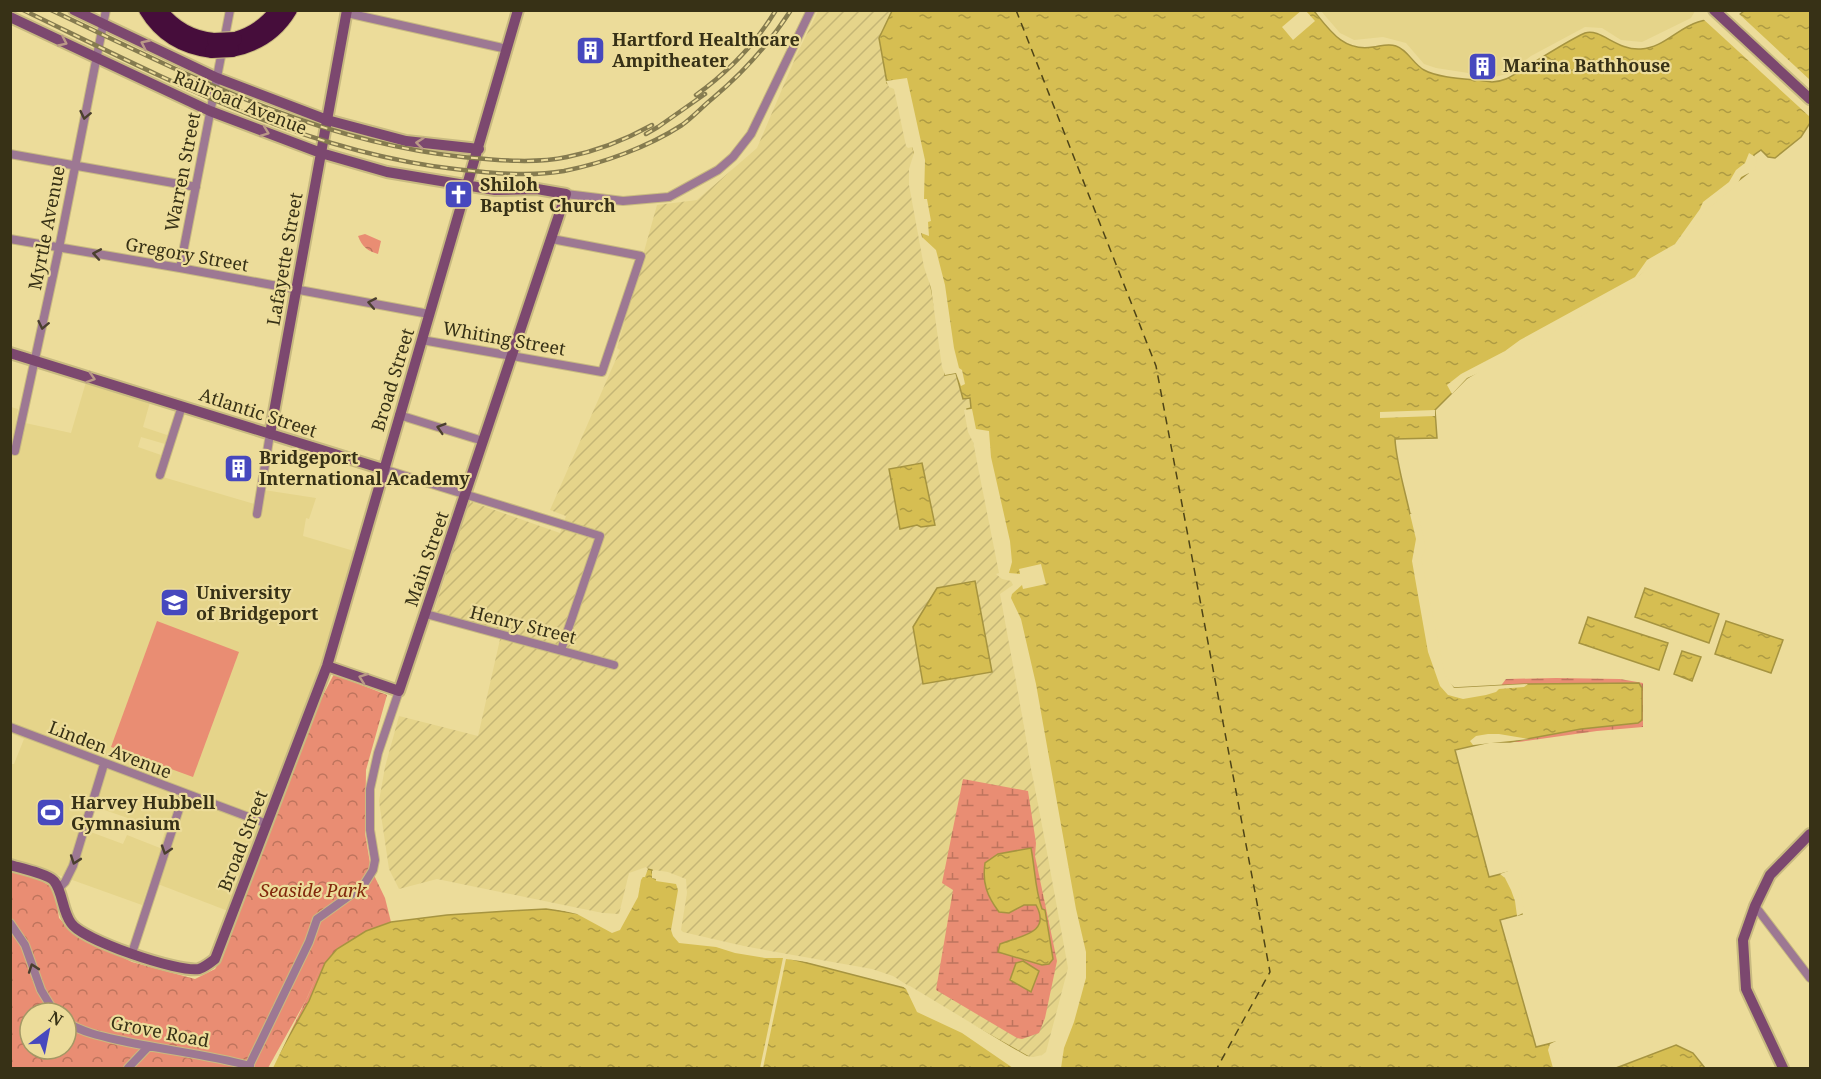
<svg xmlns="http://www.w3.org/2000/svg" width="1821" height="1079" viewBox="0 0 1821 1079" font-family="'Noto Serif',serif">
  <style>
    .built { fill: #e5d48a; fill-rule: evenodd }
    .industrial { fill: url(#industrial-furrows) }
    .wetland { fill: url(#wetland-marsh) }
    .park { fill: url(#park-crowns); fill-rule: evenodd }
    .pitch { fill: #e98d73 }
    .water { fill: url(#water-ripples); stroke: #a69440; stroke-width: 1.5 }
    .pier { fill: #ecdc9a }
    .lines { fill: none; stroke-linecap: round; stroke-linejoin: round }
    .ferry { stroke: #4e4417; stroke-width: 1.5; stroke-dasharray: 8 6; stroke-linecap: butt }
    .street-casing { stroke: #c8ba80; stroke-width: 10 }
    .secondary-casing { stroke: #c8ba80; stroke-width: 14 }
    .highway-casing { stroke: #c8ba80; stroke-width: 16 }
    .street { stroke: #9d7893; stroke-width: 8 }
    .secondary { stroke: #7c486f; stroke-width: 10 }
    .highway { stroke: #460d3b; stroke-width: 14 }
    .rail-casing { stroke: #857b4f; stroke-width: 4.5 }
    .rail { stroke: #ecdc9a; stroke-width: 2; stroke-dasharray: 7; stroke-linecap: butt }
    .highway-bridge-casing { stroke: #c8ba80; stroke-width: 16; stroke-linecap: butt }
    .highway-bridge { stroke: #460d3b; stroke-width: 14 }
    .oneway { stroke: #ba9987 }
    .oneway2 { stroke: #4b3f2f }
    .labels { text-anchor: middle; stroke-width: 4.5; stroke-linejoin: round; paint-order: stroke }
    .poi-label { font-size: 18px; font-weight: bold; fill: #373116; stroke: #ecdc9a; text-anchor: start }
    .street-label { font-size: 18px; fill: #373116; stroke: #ecdc9a }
    .park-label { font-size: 18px; font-style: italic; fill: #81280c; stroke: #ecdc9a }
  </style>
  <defs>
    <pattern id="industrial-furrows" width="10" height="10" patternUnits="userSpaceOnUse" patternTransform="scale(1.5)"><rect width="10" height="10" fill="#e5d48a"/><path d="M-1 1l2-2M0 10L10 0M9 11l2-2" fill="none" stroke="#c5b676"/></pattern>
    <pattern id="wetland-marsh" width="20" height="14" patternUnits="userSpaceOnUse" patternTransform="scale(1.5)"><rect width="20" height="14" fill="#e98d73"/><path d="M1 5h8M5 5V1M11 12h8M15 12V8" fill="none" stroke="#be745d"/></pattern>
    <pattern id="park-crowns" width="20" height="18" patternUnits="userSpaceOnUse" patternTransform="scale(1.5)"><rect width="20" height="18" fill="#e98d73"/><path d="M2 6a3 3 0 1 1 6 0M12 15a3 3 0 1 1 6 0" fill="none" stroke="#be745d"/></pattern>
    <pattern id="water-ripples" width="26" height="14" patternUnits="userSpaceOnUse" patternTransform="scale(1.5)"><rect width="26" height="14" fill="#d6be52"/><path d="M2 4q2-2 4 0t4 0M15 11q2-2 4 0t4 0" fill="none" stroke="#ae9b43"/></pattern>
  </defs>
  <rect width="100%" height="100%" fill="#ecdc9a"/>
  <path class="built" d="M1321,11H1695L1691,18L1642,42L1621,40L1602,28L1585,27L1531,56L1507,74L1494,77L1436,68L1424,64L1406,43L1383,37L1354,40L1340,33Z
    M86,382L150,402L143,427L167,435L165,444L141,437L138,447L161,455L156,475L261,506L264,490L316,498L309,519L306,518L303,536L354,551L319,670L228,911L150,881L142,905L11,858L10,764H14L24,739L10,733L11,407L18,409L16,421L71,433ZM96,807L165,831L160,848L127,835L123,844L88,831Z"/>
  <path class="industrial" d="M818,11H895L879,38L887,82L896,88L914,143L945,375L956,373L963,398H970L972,409H967L1016,586L1003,594L1031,769L1071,968L1049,1053L1034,1060L1009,1050L893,976L872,969L681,935L622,917L437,879L399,889L389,869L379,801L385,767L399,716L478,736L501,635L432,617L469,503L472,502L560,533L566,516L550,510L620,350L617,348L657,205L697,200L757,148L797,54Z"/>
  <path class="wetland" d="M1556,678L1620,679L1643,683V727L1597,731L1519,742H1510L1499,734L1496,692L1506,679Z
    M963,779L1028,791L1036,843L1035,856L1057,961L1045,1018L1039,1033L1022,1039L1017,1038L936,990L953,890L942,883Z"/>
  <path class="park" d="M365,234L381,241L378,254C368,251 362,247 358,236Z
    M334,674L387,695L366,770L365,833L371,869L385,898L391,922L366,931L325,963L309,1001L271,1068H11L10,871L40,880L52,887L55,892L59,918L72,932L132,962L195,979L215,969L223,956L316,709ZM30,1013H66V1049H30Z"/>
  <path class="pitch" d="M157,621L239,652L193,777L111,747Z"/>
  <path class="water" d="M892,11H1314C1330,31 1344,52 1373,47C1381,46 1388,43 1396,46C1408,50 1413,64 1424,70C1440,79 1473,79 1492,82C1507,81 1513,75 1525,68C1541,58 1569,40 1585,33C1601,28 1617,51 1641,49C1663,48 1678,28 1698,22C1711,18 1726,17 1739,15L1744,11H1810V123L1801,137L1775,158L1768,157L1761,150L1754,155L1748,173L1700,211L1681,241L1651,261L1636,278L1467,378L1435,410L1437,438L1395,439C1396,461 1405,491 1410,514L1417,517L1418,557L1442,677L1454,688L1528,684L1639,683L1642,688V720L1638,723L1581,729L1510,742H1490L1455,750L1489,877L1509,872L1522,914L1500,920L1536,1047L1556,1042L1563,1068H271L309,1001L325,963L337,949L366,931L391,922L447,915L508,911L546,909L587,915L621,917L624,900L648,869L652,870V873L684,880L678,930L681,935L780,956L908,989L1034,1060L1049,1053L1071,968L1003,594L1014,587L1015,580L1003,576L967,409L971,408L970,398L963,399L956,373L945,375V361L912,185L915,155L896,88L887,83L879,38Z
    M922,463L935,525L921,527L917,525L900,529L889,469Z
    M975,581L992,672L923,684L913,627L937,588Z
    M1645,588L1719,614L1709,643L1635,617Z
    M1588,617L1668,643L1659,670L1579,643Z
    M1726,621L1783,640L1771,673L1715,654Z
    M1682,651L1701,657L1692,681L1674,674Z
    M1031,848C1035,868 1035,890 1042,909L1045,910L1053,959L1049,964L1042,965L998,952L1000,944C1019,936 1052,934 1036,905H1024L1009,913L999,912C987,896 982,883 985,863L998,854Z
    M1023,961L1039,971L1031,992L1010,980L1016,963Z
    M1676,1045L1693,1053L1705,1068H1616Z"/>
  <path class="pier" d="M1302,10L1306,11L1315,21L1293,40L1282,27Z
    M1737,12L1810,80V117L1702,18Z
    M907,78L925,160L924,199H927L931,221L928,222L929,236L921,233L922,237L936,250L945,285L954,348L959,368L962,370L965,384L961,386L956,373L945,375L942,367L931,288L924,267L909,185V169L914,153L912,147L908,148L906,146L894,89L889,87L886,81Z
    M1749,153L1757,158L1755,170L1741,177L1737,185L1703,213L1683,243L1672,253L1653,263L1640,275L1637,281L1580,317L1495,366L1467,378L1452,394L1447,385L1461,374L1505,351L1520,340L1635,277L1647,260L1675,244L1700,209L1703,202L1729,182L1736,170L1745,163Z
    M972,409L976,429L989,431L991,457L1010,541L1012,562L1009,573L1020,574L1019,569L1041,564L1046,584L1023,589L1022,585L1012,594L1011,598L1021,619L1036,684L1076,909L1086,952V978L1074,1022L1064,1048L1061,1068H1013L962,1033L917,1012L906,989L900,984L910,986L1011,1047L1027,1056L1033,1057L1042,1055L1046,1052L1068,968L1000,594L1013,585L1011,581L1002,579L996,574L999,573L973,442L968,432L964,410Z
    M1435,410V416L1380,418V412Z
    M1410,514H1417L1419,517L1426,549L1421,558L1445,675L1454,688L1528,684L1524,687L1499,689L1496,692L1486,695L1463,699L1448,695L1440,686L1428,652L1412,561L1416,539Z
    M1488,734H1499L1529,739L1473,745L1470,741L1476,736Z
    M646,867L648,869L645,877H643L641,880L638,897L620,930L612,933L577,914L543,906L588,912L619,914L629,873Z
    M655,870L668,872L686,879L687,893L681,930L683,932L822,964L786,959L763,1068H760L783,958H765L735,953L716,947L679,943L673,936L671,930L678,890L676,884L656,881V879L652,878V871Z
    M1511,870L1519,883L1525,912L1517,916L1515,901L1511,890L1505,878L1500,874Z
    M323,962L308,996L273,1068H268L306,1000Z
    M1558,1040L1563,1061L1566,1068H1553L1548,1050L1550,1044Z"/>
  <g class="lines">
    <path class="ferry" d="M1016,10L1156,366L1270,972L1217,1068"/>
    <defs>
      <path id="street" d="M347,13L507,49
        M10,154L196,187
        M566,194L623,201L669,197L718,170L733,157L751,134L811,10
        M10,239L180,268L429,314
        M180,268L230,10
        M422,340L602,372L641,256L552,239
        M399,415L483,441
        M15,451L59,248L106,10
        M383,469L600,536L561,650
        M160,475L182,406
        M257,514L270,434
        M426,614L614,665
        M10,727L267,824
        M58,889L65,882L73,866L104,764
        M1755,906L1810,978
        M10,923L25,945L41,990L55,1013
        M132,953L184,794
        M66,1022C82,1032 100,1036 118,1040C162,1050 207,1054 250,1066
        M128,1068L148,1047
        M248,1068L309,942L317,919L363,886L373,870L375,860L370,830V789L378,753L399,691"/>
      <path id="secondary" d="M74,10L217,78L327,120L406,141L479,149
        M1714,10L1810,99
        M10,17L210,111L321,153L387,172L495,190L537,189L566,194L399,691L327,666
        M10,353L383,469
        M270,434L347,10
        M10,865C20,868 48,874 54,881C63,892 62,911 71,923C82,940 179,973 199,969C205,967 210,963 215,959L327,666L518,10
        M1783,1068L1746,989L1743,940L1755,906L1770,875L1810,834"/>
      <path id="highway" d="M146,10C161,35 184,48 212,51
        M160,10C174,28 192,38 214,40
        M235,39C252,34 266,25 277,10
        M232,50C257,45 277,32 290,10"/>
    </defs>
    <use href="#street" class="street-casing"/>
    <use href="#secondary" class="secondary-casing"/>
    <use href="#highway" class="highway-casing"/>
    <use href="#street" class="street"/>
    <use href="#secondary" class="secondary"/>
    <use href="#highway" class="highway"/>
    <defs>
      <path id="rail" d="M23,10C162,77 300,151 455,169C490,173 529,177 564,171C604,163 648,147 682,125C693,117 702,107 713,98C744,72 769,44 791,10
        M51,10C186,74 312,141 463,157C496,160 534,164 567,157C597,151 625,140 652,125
        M696,95C728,72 756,43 776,10
        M646,134L658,127L705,94"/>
    </defs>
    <use href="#rail" class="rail-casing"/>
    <use href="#rail" class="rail"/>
    <defs>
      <path id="highway-bridge" d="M214,40L235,39
        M212,51L232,50"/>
    </defs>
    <use href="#highway-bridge" class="highway-bridge-casing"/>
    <use href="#highway-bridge" class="highway-bridge"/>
  </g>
  <defs><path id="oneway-chevron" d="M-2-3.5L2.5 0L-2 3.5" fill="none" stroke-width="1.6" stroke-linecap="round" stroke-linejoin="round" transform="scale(1.5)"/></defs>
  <g class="oneway">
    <use href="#oneway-chevron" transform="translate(63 42) rotate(25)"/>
    <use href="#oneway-chevron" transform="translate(145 44) rotate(-155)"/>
    <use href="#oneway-chevron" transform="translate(265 132) rotate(21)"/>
    <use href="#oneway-chevron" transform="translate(420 143) rotate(-174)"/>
    <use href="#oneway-chevron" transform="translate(91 378) rotate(17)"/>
    <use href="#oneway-chevron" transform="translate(363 678) rotate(-160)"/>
  </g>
  <g class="oneway2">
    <use href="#oneway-chevron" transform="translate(85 115) rotate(102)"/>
    <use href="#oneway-chevron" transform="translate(97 254) rotate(-170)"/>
    <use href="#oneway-chevron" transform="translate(372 303) rotate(-169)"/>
    <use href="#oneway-chevron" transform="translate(43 325) rotate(102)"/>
    <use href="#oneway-chevron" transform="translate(441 428) rotate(-163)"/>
    <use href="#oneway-chevron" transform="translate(166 850) rotate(108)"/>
    <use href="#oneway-chevron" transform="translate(75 860) rotate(109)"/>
    <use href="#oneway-chevron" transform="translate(33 968) rotate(-109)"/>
  </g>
  <defs>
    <symbol id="building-square" viewBox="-11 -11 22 22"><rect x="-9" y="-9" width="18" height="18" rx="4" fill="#4748be" stroke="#ecdc9a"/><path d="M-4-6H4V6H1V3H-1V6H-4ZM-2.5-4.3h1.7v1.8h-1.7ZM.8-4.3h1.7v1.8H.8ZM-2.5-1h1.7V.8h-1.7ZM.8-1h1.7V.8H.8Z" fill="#fff"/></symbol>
    <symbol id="church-square" viewBox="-11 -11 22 22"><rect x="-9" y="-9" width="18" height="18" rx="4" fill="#4748be" stroke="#ecdc9a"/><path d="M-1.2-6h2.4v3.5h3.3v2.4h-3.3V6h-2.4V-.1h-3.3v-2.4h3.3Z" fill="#fff"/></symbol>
    <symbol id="university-square" viewBox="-11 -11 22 22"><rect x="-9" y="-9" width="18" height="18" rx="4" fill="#4748be" stroke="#ecdc9a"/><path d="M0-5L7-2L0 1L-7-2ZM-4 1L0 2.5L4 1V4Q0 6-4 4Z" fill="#fff"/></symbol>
    <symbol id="stadium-square" viewBox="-11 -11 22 22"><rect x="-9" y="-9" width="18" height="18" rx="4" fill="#4748be" stroke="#ecdc9a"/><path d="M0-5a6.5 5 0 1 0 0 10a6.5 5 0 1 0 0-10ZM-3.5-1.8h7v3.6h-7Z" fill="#fff"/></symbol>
  </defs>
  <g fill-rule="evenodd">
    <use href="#building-square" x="574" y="34" width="33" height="33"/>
    <use href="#building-square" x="1466" y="50" width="33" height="33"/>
    <use href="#church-square" x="442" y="178" width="33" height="33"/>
    <use href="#building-square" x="222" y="452" width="33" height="33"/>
    <use href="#university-square" x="158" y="586" width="33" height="33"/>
    <use href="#stadium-square" x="34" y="796" width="33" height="33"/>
  </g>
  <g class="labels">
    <g class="poi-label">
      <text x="612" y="46">Hartford Healthcare<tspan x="612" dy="21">Ampitheater</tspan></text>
      <text x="1503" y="72">Marina Bathhouse</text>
      <text x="480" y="191">Shiloh<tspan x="480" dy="21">Baptist Church</tspan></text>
      <text x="259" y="464">Bridgeport<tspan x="259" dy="21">International Academy</tspan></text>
      <text x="196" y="599">University<tspan x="196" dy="21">of Bridgeport</tspan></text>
      <text x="71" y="809">Harvey Hubbell<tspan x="71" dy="21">Gymnasium</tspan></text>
    </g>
    <g class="street-label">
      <text transform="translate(240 103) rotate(22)" y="6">Railroad Avenue</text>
      <text transform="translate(183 172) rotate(-79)" y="6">Warren Street</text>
      <text transform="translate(47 228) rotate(-79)" y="6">Myrtle Avenue</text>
      <text transform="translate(187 255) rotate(10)" y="6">Gregory Street</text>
      <text transform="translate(285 259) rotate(-80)" y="6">Lafayette Street</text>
      <text transform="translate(504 339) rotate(10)" y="6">Whiting Street</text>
      <text transform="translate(393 380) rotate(-73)" y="6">Broad Street</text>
      <text transform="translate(258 413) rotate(18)" y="6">Atlantic Street</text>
      <text transform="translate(427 559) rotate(-71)" y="6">Main Street</text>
      <text transform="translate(523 625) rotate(14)" y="6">Henry Street</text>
      <text transform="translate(110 750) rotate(21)" y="6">Linden Avenue</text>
      <text transform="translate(243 841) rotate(-69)" y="6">Broad Street</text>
      <text transform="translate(160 1032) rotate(11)" y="6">Grove Road</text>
    </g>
    <g class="park-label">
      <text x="313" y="897">Seaside Park</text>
    </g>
  </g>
  <rect width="1821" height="1079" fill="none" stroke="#373116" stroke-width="24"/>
  <g transform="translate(48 1031) rotate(32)"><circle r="28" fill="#ecdc9a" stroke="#a49865" stroke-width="1.5"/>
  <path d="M0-4.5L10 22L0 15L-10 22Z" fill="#4748be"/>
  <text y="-9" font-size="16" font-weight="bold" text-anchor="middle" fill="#373116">N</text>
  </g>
</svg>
